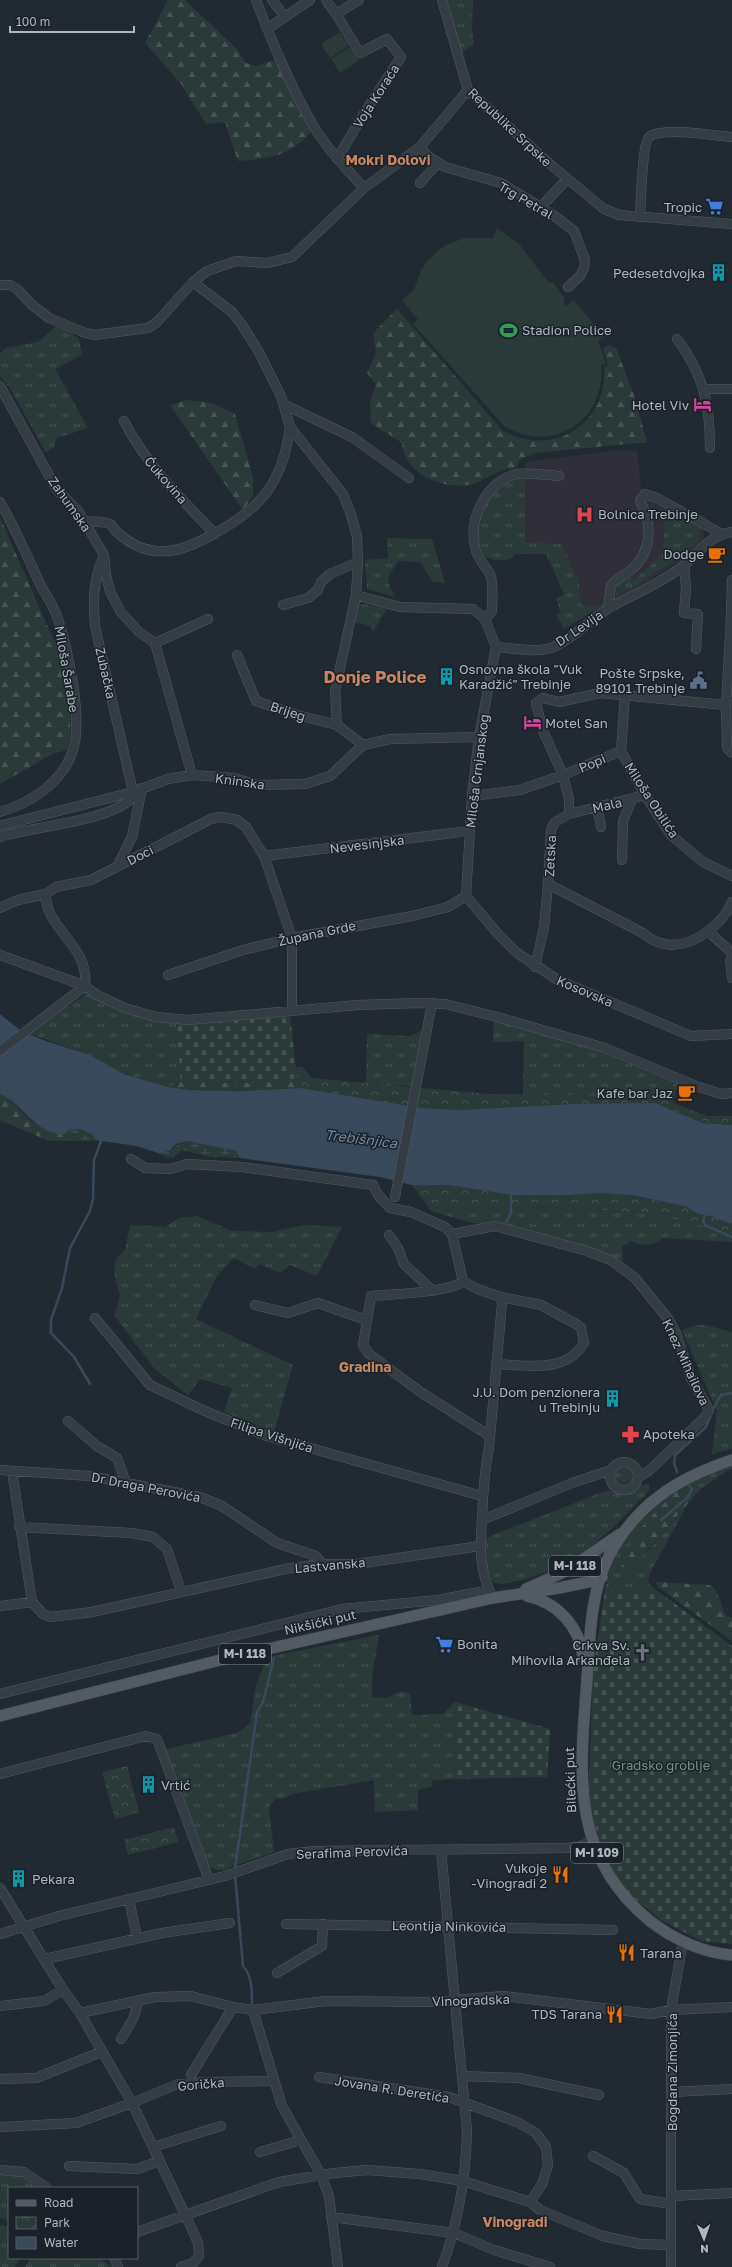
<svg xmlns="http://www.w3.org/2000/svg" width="732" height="2267" viewBox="0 0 732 2267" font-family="'Golos Text',sans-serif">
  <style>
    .medical { fill: #2f2e39 }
    .grass { fill: url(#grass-tufts) }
    .forest { fill: url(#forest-firs) }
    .wetland { fill: url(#wetland-marsh) }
    .cemetery { fill: url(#cemetery-stones) }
    .park { fill: url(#park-crowns) }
    .pitch { fill: #293a39 }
    .water { fill: #38495b }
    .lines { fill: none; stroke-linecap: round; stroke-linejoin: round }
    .stream { stroke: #38495b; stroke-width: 2.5 }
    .minor-casing { stroke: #515a62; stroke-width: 10 }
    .major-casing { stroke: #3d454d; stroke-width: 12 }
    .minor { stroke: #343c44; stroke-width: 9 }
    .major { stroke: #525b64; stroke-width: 11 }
    .labels { text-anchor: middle; stroke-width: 3; stroke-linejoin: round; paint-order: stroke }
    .shield { fill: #1a2128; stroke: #828a93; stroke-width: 1 }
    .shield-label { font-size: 12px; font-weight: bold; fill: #aeb7c1 }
    .street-label { font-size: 13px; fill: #aeb7c1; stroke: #1a2128 }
    .poi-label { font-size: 13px; fill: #aeb7c1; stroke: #1a2128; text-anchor: end }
    .park-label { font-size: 13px; fill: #709475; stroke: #1a2128 }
    .neighbourhood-label { font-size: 14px; font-weight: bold; fill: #c68664; stroke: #1a2128 }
    .water-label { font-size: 14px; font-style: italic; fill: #718aa1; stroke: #1a2128 }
    .district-label { font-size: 17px; font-weight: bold; fill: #c68664; stroke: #1a2128 }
  </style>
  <defs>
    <pattern id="grass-tufts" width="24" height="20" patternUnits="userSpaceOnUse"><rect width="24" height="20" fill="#293a39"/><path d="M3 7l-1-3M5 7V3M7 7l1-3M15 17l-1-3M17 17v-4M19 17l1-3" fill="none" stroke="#465454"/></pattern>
    <pattern id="forest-firs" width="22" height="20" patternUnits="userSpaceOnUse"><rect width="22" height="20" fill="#293a39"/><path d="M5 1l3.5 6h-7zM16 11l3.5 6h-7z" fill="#465454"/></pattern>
    <pattern id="wetland-marsh" width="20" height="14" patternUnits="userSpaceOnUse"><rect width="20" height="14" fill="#293a39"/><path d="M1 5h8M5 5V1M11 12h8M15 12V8" fill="none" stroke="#465454"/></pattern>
    <pattern id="cemetery-stones" width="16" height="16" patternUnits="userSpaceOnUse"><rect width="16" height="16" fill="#293a39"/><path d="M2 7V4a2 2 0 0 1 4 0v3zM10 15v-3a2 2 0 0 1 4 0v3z" fill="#465454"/></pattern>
    <pattern id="park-crowns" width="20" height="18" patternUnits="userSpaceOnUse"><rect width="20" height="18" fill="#293a39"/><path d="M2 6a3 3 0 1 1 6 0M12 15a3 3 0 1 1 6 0" fill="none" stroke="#465454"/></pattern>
  </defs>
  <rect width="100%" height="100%" fill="#212a33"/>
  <path class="medical" d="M621,450L637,451L641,488L705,516L704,539L680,561L640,586L604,605L582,606L578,580L562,544L525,543V462Z"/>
  <path class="grass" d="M445,0H473L472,29L474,44L461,53Z
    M59,324L79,339L82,355L55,369L88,428L57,438L54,447L46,453L10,388L0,376V354L5,348L38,342Z
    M525,476V542L562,544L578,580L582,606L604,605L564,629L556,615L561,612L556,599L564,594L546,554H515L511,559C499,561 490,561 480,553C479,545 475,533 477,526C482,501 500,480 525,476Z
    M665,506L701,524L700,542L636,586L616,595L620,579L629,575L634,580L663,554Z
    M387,538L432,539L445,583L433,582L420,562L399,561C386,579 385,577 395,597L367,589L365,560L388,558Z
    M365,604L387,608L373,632L370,625L350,622L358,605Z
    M86,994L155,1020L176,1024L181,1082L168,1087L124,1074L90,1055L28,1033L63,1006H69Z
    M494,1019L605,1048L680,1078L673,1102L658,1097L523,1095L524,1041L493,1042Z
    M425,1029L416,1086L366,1084L367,1034L410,1036Z
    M438,1207C529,1209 648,1200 732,1237V1242L663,1238C651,1246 644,1247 631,1241L622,1247L623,1261L599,1251L498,1224L473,1223L431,1211Z
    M197,1216L232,1231L272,1232L304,1225L342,1227L317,1276L290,1265L280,1273L259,1264L256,1269L234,1258L217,1276L196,1319L293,1365L274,1432L224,1412L232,1388L200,1379L188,1395L154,1368L115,1316L120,1295L114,1274L116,1259L125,1250L130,1225L165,1227L179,1218Z
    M696,1325H706L732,1332V1449L712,1454L717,1411L682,1330Z
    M732,1464V1470L730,1469L702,1488L695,1495L689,1490L635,1535L630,1549L647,1552L687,1505L649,1575L648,1581L651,1586L647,1593L605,1590L610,1565L627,1534L666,1493Z
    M615 1475a9 9 0 1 1 18 0a9 9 0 1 1-18 0Z
    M649,1484V1491C607,1534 578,1567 517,1581C510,1583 497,1587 491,1580C482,1571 484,1551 483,1539L608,1490L621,1495C632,1491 637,1485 649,1484Z
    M379,1635L372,1678V1697L386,1698L401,1691L410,1694L412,1715L443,1714L455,1702L456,1779L432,1780L433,1786L418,1790V1810L375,1812L374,1780L291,1794L286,1798L275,1799L269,1807L274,1852L219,1871L209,1867L166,1749L237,1733L250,1724L256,1685L267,1657Z
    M0,2174L23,2175L41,2188H9V2220L0,2218Z
    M9,2221V2258H20L15,2267H0V2225L7,2227Z
    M31,2258H99L112,2267H25Z"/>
  <path class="forest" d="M168,0H185L237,49L246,63L256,66L275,60L311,132C288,157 271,158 238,161L225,122L206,124L181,84L145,43Z
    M397,309L502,430C552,459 608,425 604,367L608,365L603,348L609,345L616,348L634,395L647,442L535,453L519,460L517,467C510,469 502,470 496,473C486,477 478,484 468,485C440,489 404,473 402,443L371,423L370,401L376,384L367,373L376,353L373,333Z
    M186,400L212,403L235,414L253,477V496L243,510L170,405Z
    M0,517L50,632L63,657L71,698L70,735L67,750L54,753L0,784Z
    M297,1078L301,1088C257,1090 213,1093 168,1087L181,1082L273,1083Z
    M0,1094L7,1097L31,1121L47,1130L74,1139L101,1141H49L0,1120Z
    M689,1490L695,1495C673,1521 651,1548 626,1572L620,1570L635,1535L660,1507L676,1492Z
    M656,1582L710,1585L716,1590L726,1616L732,1617V1641L658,1587Z"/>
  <path class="wetland" d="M80,1129L93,1135L95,1140L74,1139L64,1135L69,1130Z
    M187,1141L236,1151L240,1158L211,1157L181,1150L173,1158L166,1157L161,1154C172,1150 176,1144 187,1141Z"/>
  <path class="cemetery" d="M290,1015L297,1078L273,1083L181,1082L176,1024Z
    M651,1586L732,1646V1944L701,1941L663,1921L629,1894L609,1868L602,1849L590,1808L589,1780L593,1671L605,1590L647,1593Z
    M455,1702L550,1729L547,1777L456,1779Z"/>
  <path class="park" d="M296,1067H302L312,1078L489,1094L658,1097L707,1116H732V1125L703,1123L670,1109L573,1104L457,1110L423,1108L301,1088L297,1078Z
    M412,1185H449L511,1195L617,1193L684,1206L699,1214L710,1216L732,1224V1237C648,1200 529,1209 438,1207L431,1211Z
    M127,1766L139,1812L115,1819L102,1772Z
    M174,1827L178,1842L128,1855L124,1840Z"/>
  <path class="pitch" d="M340,32L349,46L330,58L321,44Z
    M350,47L359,61L340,73L331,59Z
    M497,228L519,244L549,283L553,282L565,299L564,303L567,306L574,300L604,337L598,341L606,363L601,366C606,421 552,455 504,426L413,324L418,320L402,300L414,290L421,270L427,261L444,246L464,238H493Z"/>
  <path class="water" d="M0,1014L21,1031L46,1041L90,1055L124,1074L168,1087L192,1090L239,1091L301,1088L423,1108L457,1110L573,1104L655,1103L703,1123L732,1125V1224L710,1216L699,1214L684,1206L630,1195L602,1193L567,1195H511L449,1185H412L380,1177L240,1158L236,1151L187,1141L176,1144L170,1150L161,1154L137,1146L95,1140L93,1135L80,1129L69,1130L64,1135C32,1132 25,1105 0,1094Z"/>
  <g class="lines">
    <path class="stream" d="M705,1215L703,1221L705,1225L732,1237
      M506,1222L511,1213V1195
      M90,1384L74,1357L51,1333V1320L62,1288L70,1248L90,1211L93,1199L94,1160L101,1141
      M712,1411L721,1395L732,1393
      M677,1472L674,1463L675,1455L706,1427L710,1417
      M661,1520L688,1497L692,1489L687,1483
      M235,1869L257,1712L263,1702L274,1658
      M235,1874L243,1966C252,1976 252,1990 252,2003"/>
    <defs>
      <path id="minor" d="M256,0C272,42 290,86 313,125C326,148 346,168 364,188
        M272,0L285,17
        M326,0L336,14L359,0
        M442,0L468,90L551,165L604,209L619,215L732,224
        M336,14L360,53L387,39L401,57L363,115L337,159
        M267,29L310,0
        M420,147L428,156L445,167L501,183L552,214L574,231L585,260L584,268L580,276L568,287
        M420,183L438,163
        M540,208L567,179
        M640,216C641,203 642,144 649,137C661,126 716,136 732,137
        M193,282L232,312L242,325L259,352L281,396L290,427L343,494L350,512L357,536L358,562L356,595L335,691L337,725
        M0,285H10L17,289L32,305L49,318L83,332L94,335L148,328L157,322L193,282L207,271L236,261L268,263L292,257L364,188L420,147L468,90
        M677,339C704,375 710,405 710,448
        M0,386L57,490L78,511L104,555L106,575L110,591L120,611L139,632L155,643L192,775
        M704,389H732
        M285,405L352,437L409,478
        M124,421C146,464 181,499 215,534
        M0,502C15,528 27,556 40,584C46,595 54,607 58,619C68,650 83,718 73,750C63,782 31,803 0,812
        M83,521C90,522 103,521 110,524C113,526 115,531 118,533C128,542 142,550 156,551C176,553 193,545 210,536C260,510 283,483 290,427
        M684,565L686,588L684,613L698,614L696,649
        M356,595L400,607L473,609L485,619L496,647L479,737L472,796L466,896
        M283,605L308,598L318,590L321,582L330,574L358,562
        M608,608L611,585C617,579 625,575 631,570C652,552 653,524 640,501L645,494L657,498L722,534
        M485,619L492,611C492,601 494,583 490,574C485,566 479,560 476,551C467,520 485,483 516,474C526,472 548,475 559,476
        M730,635L726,705L727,748L732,753
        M730,641L732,580
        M155,643L208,619
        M496,647C512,648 535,653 551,648C572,640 589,620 609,608C634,594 660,584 683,566C700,552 709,535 732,532
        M237,655L256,701L297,715L337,725L363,745
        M625,695L621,751L645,795L671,835L703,862L732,876
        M621,751L563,775L543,731L536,703L543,698L559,702L600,693L726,705L732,701
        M472,796L520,790L563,775L569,799V814L555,822L551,830L548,884L544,927L535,967
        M597,807L601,827
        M569,814L645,795
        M0,826L133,792L168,779L192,775L234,778L258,785L305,784L330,776L363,745L390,739L479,737
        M0,837C34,826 106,822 131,799L133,792L95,626C93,602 93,580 103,558
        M264,856L469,831
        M622,860L623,821L632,799
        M117,867L132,837L142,788
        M548,884L643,933C672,961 718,934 732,902
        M466,896L498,934L517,953L558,980L691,1036L732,1034
        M0,908L18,900L46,894L56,887L91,880L211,819L221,817L237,820L246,827L264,856L292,938V1011
        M709,932L732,953
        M0,955L85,986L97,995L125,1008L156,1017L188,1020L358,1005L418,1003L445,1004L497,1017L605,1048L699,1087L721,1094L732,1093
        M730,960L732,978
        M168,975L243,950L292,938L412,916L448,907L466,896
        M0,1051L85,986C90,945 44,928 46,894
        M131,1159L145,1168L170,1169L187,1164L242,1167L373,1185L378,1195L390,1208L411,1212L445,1227L452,1234L463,1281L477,1289L501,1297L502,1304L489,1448C484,1472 483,1495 482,1519C480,1547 479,1572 493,1598
        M395,1197L432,1003
        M452,1234L495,1226L587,1251L611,1260L635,1278L669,1320L676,1333L691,1378L709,1410L706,1416L650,1470L639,1477
        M389,1235L398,1248L404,1264L433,1291
        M463,1281C450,1293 390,1294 371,1296L363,1345L369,1354L422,1393L490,1436
        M255,1305L288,1313L318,1303L366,1320
        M95,1318L150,1385L207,1412L267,1436L482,1496
        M496,1364C525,1365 566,1374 584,1343L581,1328L576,1324L541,1305L501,1297
        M68,1421L97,1446L117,1458L126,1483
        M610 1476a14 14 0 1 1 28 0a14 14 0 1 1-28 0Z
        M0,1470L90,1476L200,1497L222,1506L277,1543L316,1556L322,1564
        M12,1471L32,1602
        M482,1520L572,1483L611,1470
        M19,1527L132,1533L153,1537L167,1549L181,1591
        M0,1606L32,1602L43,1614L51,1617L92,1612L290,1568L322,1564H357L480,1546
        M0,1694L342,1609L438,1600L489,1590
        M0,1774L146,1736L157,1739L209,1880
        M441,1850L467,2131C466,2178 458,2223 442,2267
        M0,1888L63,1990L80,2013L132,2103L191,2227L198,2243L199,2256L193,2263L181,2267
        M129,1899L137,1938
        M286,1924L613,1930
        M0,1934L59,1916L225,1876L288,1854L315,1851L564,1848L578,1847L592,1841
        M45,1959L162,1933L230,1923
        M277,1973L322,1946L323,1924
        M0,2006L44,2001L63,1990
        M253,2010L282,2106L321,2175L329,2196L338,2267
        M80,2013L155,1997L191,1996L233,2007L253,2010L326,2001L428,2002L504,1996L651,2014L671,2010L732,2007
        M121,2039L133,2019L139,2000
        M191,2075L233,2007
        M462,2076L519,2078L599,2095
        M319,2077L449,2097L517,2122L536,2133L546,2147L548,2165L542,2184L530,2202
        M0,2079L36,2078L101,2052
        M671,2092L732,2089
        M0,2127L76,2123L132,2103L178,2084L209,2082L274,2081
        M153,2147L221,2126
        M260,2152L301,2140
        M593,2156L624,2173L640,2199L671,2204
        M69,2166L137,2169L159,2161
        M0,2170L24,2172L47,2188
        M671,2196L732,2193
        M331,2217L454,2233L494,2250L550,2267
        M137,2232L279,2182L334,2173L367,2170L420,2174L463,2181L530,2202L540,2210L603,2236L640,2244L671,2245
        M114,2258L118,2267
        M671,2267V2010L683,1941"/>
      <path id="major" d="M732,1460C678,1478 636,1504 609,1556C590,1593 590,1638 587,1679C580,1772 569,1855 650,1921C673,1939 703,1953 732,1955
        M526,1589L566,1571L620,1534
        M527,1596C557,1602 580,1627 583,1657
        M0,1716L232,1657L493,1598L559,1588L593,1581L602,1577"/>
    </defs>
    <use href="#minor" class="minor-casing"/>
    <use href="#major" class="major-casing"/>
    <use href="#minor" class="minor"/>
    <use href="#major" class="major"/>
  </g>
  <defs>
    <symbol id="supermarket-bare" viewBox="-9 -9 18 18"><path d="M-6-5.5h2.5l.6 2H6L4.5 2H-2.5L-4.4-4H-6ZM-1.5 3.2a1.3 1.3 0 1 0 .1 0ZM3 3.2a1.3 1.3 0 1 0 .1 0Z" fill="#3f7fe0" stroke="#1a2128" stroke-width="2.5" paint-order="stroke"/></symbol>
    <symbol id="building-bare" viewBox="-9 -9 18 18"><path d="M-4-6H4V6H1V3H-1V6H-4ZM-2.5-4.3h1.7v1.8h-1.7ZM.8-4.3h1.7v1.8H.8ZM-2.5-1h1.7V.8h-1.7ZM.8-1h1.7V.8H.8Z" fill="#0f9aa8" stroke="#1a2128" stroke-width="2.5" paint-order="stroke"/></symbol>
    <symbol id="stadium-bare" viewBox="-9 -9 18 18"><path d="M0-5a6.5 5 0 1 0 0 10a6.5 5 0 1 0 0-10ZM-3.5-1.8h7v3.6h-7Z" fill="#2e9e5b" stroke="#1a2128" stroke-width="2.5" paint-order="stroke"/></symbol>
    <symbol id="hotel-bare" viewBox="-9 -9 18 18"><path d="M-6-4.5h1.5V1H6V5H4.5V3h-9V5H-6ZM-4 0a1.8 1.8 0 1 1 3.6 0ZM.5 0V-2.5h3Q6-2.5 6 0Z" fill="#d1479c" stroke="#1a2128" stroke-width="2.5" paint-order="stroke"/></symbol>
    <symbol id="hospital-bare" viewBox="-9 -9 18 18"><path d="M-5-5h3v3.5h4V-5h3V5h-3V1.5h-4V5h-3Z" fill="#e0444e" stroke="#1a2128" stroke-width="2.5" paint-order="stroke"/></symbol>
    <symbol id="cafe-bare" viewBox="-9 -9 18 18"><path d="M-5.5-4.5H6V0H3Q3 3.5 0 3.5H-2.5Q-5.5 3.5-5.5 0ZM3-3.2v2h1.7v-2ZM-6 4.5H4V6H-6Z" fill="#e8710a" stroke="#1a2128" stroke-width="2.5" paint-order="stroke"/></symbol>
    <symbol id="civic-bare" viewBox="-9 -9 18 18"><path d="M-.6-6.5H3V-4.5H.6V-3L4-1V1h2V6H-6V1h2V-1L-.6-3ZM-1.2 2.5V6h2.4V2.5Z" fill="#5c6f8a" stroke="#1a2128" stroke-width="2.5" paint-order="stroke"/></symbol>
    <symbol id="pharmacy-bare" viewBox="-9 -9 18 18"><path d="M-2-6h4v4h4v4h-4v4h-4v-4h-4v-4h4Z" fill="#e0444e" stroke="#1a2128" stroke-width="2.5" paint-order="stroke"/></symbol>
    <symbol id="church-bare" viewBox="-9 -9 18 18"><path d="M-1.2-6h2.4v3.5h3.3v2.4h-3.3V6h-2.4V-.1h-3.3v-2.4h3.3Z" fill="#6b7280" stroke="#1a2128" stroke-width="2.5" paint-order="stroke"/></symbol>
    <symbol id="restaurant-bare" viewBox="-9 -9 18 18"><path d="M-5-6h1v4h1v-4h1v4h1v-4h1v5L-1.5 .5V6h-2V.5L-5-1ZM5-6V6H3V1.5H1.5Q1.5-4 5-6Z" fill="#e8710a" stroke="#1a2128" stroke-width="2.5" paint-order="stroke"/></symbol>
  </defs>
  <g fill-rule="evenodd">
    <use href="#supermarket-bare" x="702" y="194" width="25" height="25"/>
    <use href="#building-bare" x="706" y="260" width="25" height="25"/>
    <use href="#stadium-bare" x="496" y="318" width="25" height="25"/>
    <use href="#hotel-bare" x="690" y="392" width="25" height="25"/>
    <use href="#hospital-bare" x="572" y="502" width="25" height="25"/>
    <use href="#cafe-bare" x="704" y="542" width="25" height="25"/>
    <use href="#building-bare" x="434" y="664" width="25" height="25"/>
    <use href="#civic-bare" x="686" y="668" width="25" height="25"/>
    <use href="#hotel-bare" x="520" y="710" width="25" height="25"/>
    <use href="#cafe-bare" x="674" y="1080" width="25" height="25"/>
    <use href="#building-bare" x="600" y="1386" width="25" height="25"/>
    <use href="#pharmacy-bare" x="618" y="1422" width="25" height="25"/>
    <use href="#supermarket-bare" x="432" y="1632" width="25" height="25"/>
    <use href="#church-bare" x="630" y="1640" width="25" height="25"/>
    <use href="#building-bare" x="136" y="1772" width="25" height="25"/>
    <use href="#restaurant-bare" x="548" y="1862" width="25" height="25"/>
    <use href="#building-bare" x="6" y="1866" width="25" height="25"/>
    <use href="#restaurant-bare" x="614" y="1940" width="25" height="25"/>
    <use href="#restaurant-bare" x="602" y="2002" width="25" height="25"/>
  </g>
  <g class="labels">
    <g class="shield">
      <rect x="549" y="1556" width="52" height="20" rx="3"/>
      <rect x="219" y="1644" width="52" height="20" rx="3"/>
      <rect x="571" y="1843" width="52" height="20" rx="3"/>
    </g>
    <g class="shield-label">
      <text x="575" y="1570">M-I 118</text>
      <text x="245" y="1658">M-I 118</text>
      <text x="597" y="1857">M-I 109</text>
    </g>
    <g class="street-label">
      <text transform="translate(376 96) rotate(-57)" y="5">Voja Koraća</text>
      <text transform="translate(510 127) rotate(43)" y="5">Republike Srpske</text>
      <text transform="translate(526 200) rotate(30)" y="5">Trg Petral</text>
      <text transform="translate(166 480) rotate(49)" y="5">Ćukovina</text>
      <text transform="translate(70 504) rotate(55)" y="5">Zahumska</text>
      <text transform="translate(579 628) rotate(-34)" y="5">Dr Levija</text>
      <text transform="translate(67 669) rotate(80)" y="5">Miloša Šarabe</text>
      <text transform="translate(106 673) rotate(77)" y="5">Zubačka</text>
      <text transform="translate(288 711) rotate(18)" y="5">Brijeg</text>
      <text transform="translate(592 763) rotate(-23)" y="5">Popi</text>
      <text transform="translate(477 771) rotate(-83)" y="5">Miloša Crnjanskog</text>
      <text transform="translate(240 781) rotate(8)" y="5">Kninska</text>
      <text transform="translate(652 800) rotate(57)" y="5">Miloša Obilića</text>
      <text transform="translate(607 805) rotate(-13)" y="5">Mala</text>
      <text transform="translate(367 844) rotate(-7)" y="5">Nevesinjska</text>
      <text transform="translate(140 855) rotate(-27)" y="5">Doci</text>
      <text transform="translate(550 856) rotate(-87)" y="5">Zetska</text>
      <text transform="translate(317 933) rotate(-12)" y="5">Župana Grde</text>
      <text transform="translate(585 991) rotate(23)" y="5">Kosovska</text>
      <text transform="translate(686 1362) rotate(65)" y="5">Knez Mihailova</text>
      <text transform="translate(272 1435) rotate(18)" y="5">Filipa Višnjića</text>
      <text transform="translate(146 1487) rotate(11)" y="5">Dr Draga Perovića</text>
      <text transform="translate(330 1565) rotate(-5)" y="5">Lastvanska</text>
      <text transform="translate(320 1622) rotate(-13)" y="5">Nikšićki put</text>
      <text transform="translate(570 1780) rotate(-92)" y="5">Bilećki put</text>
      <text transform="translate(352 1852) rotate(-2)" y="5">Serafima Perovića</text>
      <text transform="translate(449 1926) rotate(1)" y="5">Leontija Ninkovića</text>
      <text transform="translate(471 2000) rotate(-2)" y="5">Vinogradska</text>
      <text transform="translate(672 2072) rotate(-90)" y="5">Bogdana Zimonjića</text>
      <text transform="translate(201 2084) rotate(-5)" y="5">Gorička</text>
      <text transform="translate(392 2089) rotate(9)" y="5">Jovana R. Deretića</text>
    </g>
    <g class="poi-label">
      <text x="702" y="212">Tropic</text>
      <text x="705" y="278">Pedesetdvojka</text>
      <text x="522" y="335" text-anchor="start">Stadion Police</text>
      <text x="689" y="410">Hotel Viv</text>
      <text x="598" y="519" text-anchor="start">Bolnica Trebinje</text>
      <text x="704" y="559">Dodge</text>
      <text x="459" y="674" text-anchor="start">Osnovna škola "Vuk<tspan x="459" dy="15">Karadžić" Trebinje</tspan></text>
      <text x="685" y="678">Pošte Srpske,<tspan x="685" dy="15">89101 Trebinje</tspan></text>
      <text x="545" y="728" text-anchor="start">Motel San</text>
      <text x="673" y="1098">Kafe bar Jaz</text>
      <text x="600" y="1397">J.U. Dom penzionera<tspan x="600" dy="15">u Trebinju</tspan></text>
      <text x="643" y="1439" text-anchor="start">Apoteka</text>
      <text x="457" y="1649" text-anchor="start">Bonita</text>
      <text x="630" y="1650">Crkva Sv.<tspan x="630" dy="15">Mihovila Arkanđela</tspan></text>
      <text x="161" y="1790" text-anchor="start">Vrtić</text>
      <text x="547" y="1873">Vukoje<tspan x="547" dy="15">-Vinogradi 2</tspan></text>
      <text x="32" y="1884" text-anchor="start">Pekara</text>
      <text x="640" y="1958" text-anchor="start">Tarana</text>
      <text x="602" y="2019">TDS Tarana</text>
    </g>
    <g class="park-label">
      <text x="661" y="1770">Gradsko groblje</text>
    </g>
    <g class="neighbourhood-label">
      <text x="388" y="165">Mokri Dolovi</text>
      <text x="365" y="1372">Gradina</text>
      <text x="515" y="2227">Vinogradi</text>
    </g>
    <g class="water-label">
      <text transform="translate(361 1139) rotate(7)" y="5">Trebišnjica</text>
    </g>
    <g class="district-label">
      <text x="375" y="683">Donje Police</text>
    </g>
  </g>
  <rect x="8" y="2187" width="130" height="72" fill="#1a2128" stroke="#555d65"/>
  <rect x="16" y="2200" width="20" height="6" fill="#525b64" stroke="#555d65"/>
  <text x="44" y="2207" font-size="12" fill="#aeb7c1">Road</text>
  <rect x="16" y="2217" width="20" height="12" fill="url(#park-crowns)" stroke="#555d65"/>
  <text x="44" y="2227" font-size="12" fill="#aeb7c1">Park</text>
  <rect x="16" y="2237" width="20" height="12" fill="#38495b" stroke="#555d65"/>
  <text x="44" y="2247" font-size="12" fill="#aeb7c1">Water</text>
  <g transform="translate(704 2239) rotate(178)" stroke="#1a2128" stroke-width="3" paint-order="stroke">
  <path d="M0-3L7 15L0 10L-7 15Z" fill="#aeb7c1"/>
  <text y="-6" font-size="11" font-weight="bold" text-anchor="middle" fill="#aeb7c1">N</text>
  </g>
  <path d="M10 26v6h124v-6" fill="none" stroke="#aeb7c1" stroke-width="2"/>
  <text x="16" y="26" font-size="12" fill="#aeb7c1" stroke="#1a2128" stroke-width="3" paint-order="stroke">100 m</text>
</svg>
